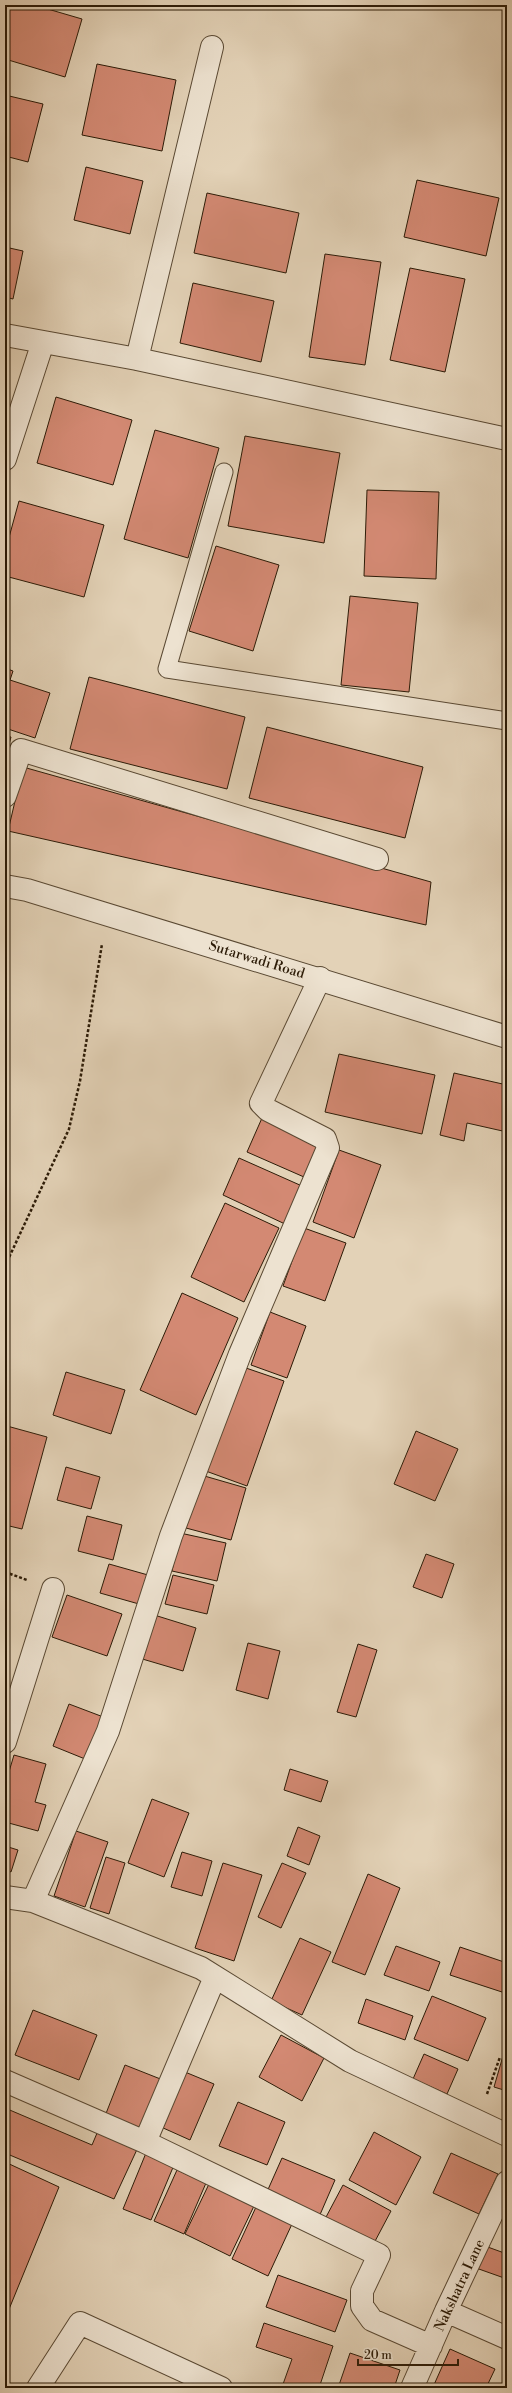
<svg xmlns="http://www.w3.org/2000/svg" width="512" height="2393" viewBox="0 0 512 2393" font-family="'Libre Bodoni',serif">
  <style>
    .building { fill: #d38973; stroke: #2c1b07 }
    .lines { fill: none; stroke-linecap: round; stroke-linejoin: round }
    .service-casing { stroke: #5a4933; stroke-width: 19 }
    .minor-casing { stroke: #5a4933; stroke-width: 24 }
    .tertiary-casing { stroke: #5a4933; stroke-width: 24 }
    .path { stroke: #2c1b07; stroke-width: 2.5; stroke-dasharray: 3 2; stroke-linecap: butt }
    .service { stroke: #ede2d0; stroke-width: 17 }
    .minor { stroke: #ede2d0; stroke-width: 22 }
    .tertiary { stroke: #ede2d0; stroke-width: 22 }
    .labels { text-anchor: middle; stroke-width: 4; stroke-linejoin: round; paint-order: stroke }
    .street-label { font-size: 14px; fill: #2c1b07; stroke: #ede2d0 }
  </style>
  <rect width="100%" height="100%" fill="#e3d2b7"/>
  <filter id="stains"><feTurbulence type="fractalNoise" baseFrequency=".005" numOctaves="4"/><feColorMatrix values="0 0 0 0 .2 0 0 0 0 .09 0 0 0 0 .02 0 0 0 .5 -.17"/></filter>
  <radialGradient id="worn" r=".72"><stop offset=".6" stop-color="#630" stop-opacity="0"/><stop offset="1" stop-color="#630" stop-opacity=".3"/></radialGradient>
  <path class="building" d="M5,5H34L82,19L65,77L5,59Z
    M97,64L176,80L162,151L82,135Z
    M5,95L43,104L28,162L5,156Z
    M86,167L143,181L130,234L74,220Z
    M417,180L499,198L486,256L404,237Z
    M207,193L299,213L286,273L194,253Z
    M5,247L23,251L13,299L5,297Z
    M325,254L381,262L365,365L309,357Z
    M410,268L465,279L445,372L390,360Z
    M193,283L274,301L261,362L180,343Z
    M56,397L132,420L113,485L37,463Z
    M155,430L219,448L188,558L124,539Z
    M245,436L340,453L324,543L228,526Z
    M367,490L439,492L436,579L364,576Z
    M19,501L104,525L84,597L5,576V552Z
    M216,546L279,565L253,651L189,631Z
    M350,596L418,603L409,692L341,685Z
    M5,668L13,671L10,680L50,693L35,738L5,728Z
    M89,677L245,717L227,789L70,749Z
    M267,727L423,767L405,838L249,798Z
    M5,736L11,737L5,759Z
    M23,767L431,882L426,925L8,831Z
    M339,1054L435,1075L422,1134L325,1112Z
    M454,1073L507,1085V1132L467,1123L464,1141L440,1135Z
    M262,1118L320,1144L304,1177L247,1152Z
    M339,1150L381,1165L354,1238L313,1222Z
    M239,1158L302,1186L285,1224L223,1195Z
    M225,1203L279,1228L244,1302L191,1277Z
    M304,1228L346,1243L325,1301L283,1286Z
    M182,1293L238,1318L196,1415L140,1390Z
    M270,1312L306,1326L287,1378L251,1365Z
    M243,1367L284,1381L247,1486L203,1470Z
    M66,1372L125,1390L111,1434L53,1415Z
    M7,1426L47,1437L22,1529L5,1525V1434Z
    M416,1431L458,1449L435,1501L394,1484Z
    M66,1467L100,1477L91,1509L57,1500Z
    M201,1475L246,1488L231,1540L186,1528Z
    M87,1516L122,1525L113,1560L78,1551Z
    M180,1533L226,1543L217,1581L172,1571Z
    M426,1554L454,1564L442,1598L413,1587Z
    M109,1564L148,1575L139,1604L100,1593Z
    M173,1575L214,1585L207,1614L165,1604Z
    M67,1595L122,1614L107,1656L52,1637Z
    M151,1614L196,1628L183,1671L139,1658Z
    M248,1643L280,1651L268,1699L236,1690Z
    M358,1644L377,1650L356,1717L337,1712Z
    M69,1704L106,1718L90,1761L53,1746Z
    M14,1755L46,1764L35,1802L46,1805L38,1831L5,1822V1785Z
    M290,1769L328,1781L321,1802L284,1790Z
    M152,1799L189,1813L164,1877L128,1863Z
    M298,1827L320,1836L309,1865L287,1856Z
    M76,1831L108,1842L85,1907L54,1896Z
    M5,1846L18,1850L11,1872L5,1869Z
    M182,1852L212,1861L202,1896L171,1887Z
    M106,1857L125,1863L109,1914L90,1908Z
    M223,1863L262,1875L234,1961L195,1948Z
    M282,1863L306,1873L281,1928L258,1917Z
    M368,1874L400,1888L365,1975L332,1962Z
    M300,1938L331,1952L302,2015L271,2001Z
    M396,1946L440,1962L429,1991L384,1975Z
    M460,1947L507,1963V1988L505,1993L450,1975Z
    M432,1996L486,2018L468,2061L414,2039Z
    M366,1999L413,2016L405,2040L358,2023Z
    M33,2010L97,2035L79,2080L15,2055Z
    M281,2035L324,2058L302,2101L259,2077Z
    M507,2042V2091L494,2087Z
    M424,2054L458,2069L447,2094L413,2079Z
    M125,2065L163,2080L142,2131L105,2116Z
    M185,2072L214,2084L190,2140L161,2127Z
    M238,2102L285,2122L267,2165L219,2146Z
    M5,2108L92,2145L100,2126L140,2143L114,2199L5,2153Z
    M374,2132L421,2157L396,2205L349,2180Z
    M146,2153L174,2165L151,2220L123,2209Z
    M451,2153L498,2174L479,2214L433,2193Z
    M282,2158L335,2180L319,2217L266,2194Z
    M5,2162L59,2187L5,2319Z
    M177,2170L206,2183L184,2234L154,2221Z
    M209,2184L254,2206L230,2256L185,2234Z
    M343,2185L391,2211L373,2245L325,2219Z
    M256,2207L292,2224L268,2276L232,2259Z
    M485,2246L507,2254V2279L476,2268Z
    M278,2275L347,2300L335,2332L266,2307Z
    M264,2323L333,2346L319,2388L282,2387L292,2359L256,2347Z
    M450,2349L495,2369L486,2388L433,2387Z
    M350,2353L400,2370L394,2388H338Z"/>
  <g class="lines">
    <defs>
      <path id="service" d="M224,472L167,669L507,721"/>
      <path id="minor" d="M5,335L137,359L507,439
        M137,359L212,47
        M5,459L43,342
        M5,796L21,750L377,859
        M5,1742L53,1589
        M5,1897L33,1901L201,1968L350,2061L507,2135
        M33,1901L108,1731L171,1536L240,1354L328,1148L325,1139L268,1110L261,1103L320,978
        M5,2081L145,2142L379,2255L362,2291V2306L372,2320L431,2346
        M145,2142L215,1977
        M446,2311L507,2338
        M38,2388L80,2323L221,2388
        M412,2388L446,2311L507,2182"/>
      <path id="tertiary" d="M5,886L27,890L507,1037"/>
    </defs>
    <use href="#service" class="service-casing"/>
    <use href="#minor" class="minor-casing"/>
    <use href="#tertiary" class="tertiary-casing"/>
    <path class="path" d="M5,1266L69,1129L80,1081L102,944
      M5,1572L27,1580
      M487,2094L500,2057"/>
    <use href="#service" class="service"/>
    <use href="#minor" class="minor"/>
    <use href="#tertiary" class="tertiary"/>
  </g>
  <g class="labels">
    <g class="street-label">
      <text transform="translate(257 959) rotate(17)" y="5">Sutarwadi Road</text>
      <text transform="translate(459 2285) rotate(-65)" y="5">Nakshatra Lane</text>
    </g>
  </g>
  <rect width="512" height="2393" fill="none" stroke="#e3d2b7" stroke-width="20"/>
  <rect x="6" y="6" width="500" height="2381" fill="none" stroke="#2c1b07" stroke-width="2"/>
  <rect x="10" y="10" width="492" height="2373" fill="none" stroke="#2c1b07"/>
  <path d="M358 2359v6h100v-6" fill="none" stroke="#2c1b07" stroke-width="2"/>
  <text x="364" y="2359" font-size="12" fill="#2c1b07" stroke="#ede2d0" stroke-width="3" paint-order="stroke">20 m</text>
  <rect width="100%" height="100%" filter="url(#stains)"/>
  <rect width="100%" height="100%" fill="url(#worn)"/>
</svg>
